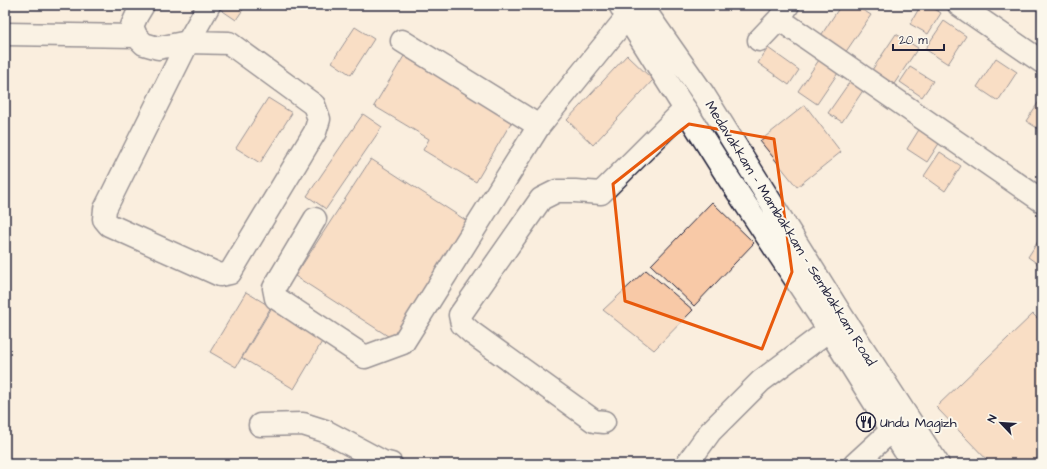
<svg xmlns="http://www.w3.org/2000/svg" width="1047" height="469" viewBox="0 0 1047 469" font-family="'Architects Daughter',sans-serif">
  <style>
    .building { fill: #f8c9a7; stroke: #22223b }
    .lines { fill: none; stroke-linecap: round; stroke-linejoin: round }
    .minor-casing { stroke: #22223b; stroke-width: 25 }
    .major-casing { stroke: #22223b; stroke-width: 25 }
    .minor { stroke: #fbf7ec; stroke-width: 22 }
    .major { stroke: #fbf7ec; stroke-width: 22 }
    .marked { fill: none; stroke: #e8590c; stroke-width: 3; stroke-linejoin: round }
    .labels { text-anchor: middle; stroke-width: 4; stroke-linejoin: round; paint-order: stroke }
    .street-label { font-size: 14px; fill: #22223b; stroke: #fbf7ec }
    .poi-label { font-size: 14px; fill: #22223b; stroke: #fbf7ec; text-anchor: start }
  </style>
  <rect width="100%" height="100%" fill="#faeede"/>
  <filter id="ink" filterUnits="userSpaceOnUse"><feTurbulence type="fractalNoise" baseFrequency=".025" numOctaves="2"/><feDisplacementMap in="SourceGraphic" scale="8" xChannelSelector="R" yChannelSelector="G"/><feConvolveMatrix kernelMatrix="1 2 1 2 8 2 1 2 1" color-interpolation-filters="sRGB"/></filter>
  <g filter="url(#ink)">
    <path class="building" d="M214,5H246L236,20Z
      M841,5H855L871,15L845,53L820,37Z
      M921,5H928L941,13L928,34L910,24Z
      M944,21L966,36L948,64L925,49Z
      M355,27L374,39L351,75L332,62Z
      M896,34L918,48L894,84L872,70Z
      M768,48L799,70L789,85L758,63Z
      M627,55L653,80L593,145L567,120Z
      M404,56L512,121L476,182L423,150L429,139L374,106Z
      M821,57L840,70L817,104L798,91Z
      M996,58L1017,72L998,101L977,87Z
      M910,67L933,81L922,97L900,82Z
      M851,80L864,89L842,122L828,113Z
      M1042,97V131L1026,121Z
      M268,98L292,113L260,163L236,148Z
      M805,105L841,152L797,187L760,141Z
      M363,114L382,127L326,209L307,196Z
      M920,128L940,142L927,162L907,149Z
      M940,152L961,166L945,191L924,176Z
      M371,159L470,223L394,340L295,276Z
      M712,202L754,243L694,306L651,265Z
      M1042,235V267L1028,257Z
      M646,270L693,310L654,350L603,310Z
      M246,292L271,307L236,367L210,352Z
      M271,309L323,340L294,389L242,358Z
      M1033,314L1042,323V464H991L936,407Z"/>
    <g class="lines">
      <defs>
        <path id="minor" d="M143,5L137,15L132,26L136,36L144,44L158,48L188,42L229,43L314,105L319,119L315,132L230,273L220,275L109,225L104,219L105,209L188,42L209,5
          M959,5L1042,62
          M779,19L1042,201
          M5,34L136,36
          M759,40L779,19L788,5
          M402,41L539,126
          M315,219L274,288L276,298L365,357L403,343L539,126L627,17
          M604,422L594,421L472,333L462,324L460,315L541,199L557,191H575L601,193L685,109
          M260,425L303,424L325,431L383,462L391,464
          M687,464L710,432L761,381L829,330
          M855,464L892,430"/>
        <path id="major" d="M620,5L627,17L729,179L829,330L913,464
          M641,5L704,95L842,316L938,464"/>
      </defs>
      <use href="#minor" class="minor-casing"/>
      <use href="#major" class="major-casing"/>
      <use href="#minor" class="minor"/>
      <use href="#major" class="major"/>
    </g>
  </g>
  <path d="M0 0H1047V469H0ZM689,124L774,139L792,272L762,349L625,301L613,184Z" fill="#faeede" fill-opacity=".55" fill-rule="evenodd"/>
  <path class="marked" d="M689,124L774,139L792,272L762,349L625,301L613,184Z"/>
  <defs>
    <symbol id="restaurant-ring" viewBox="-11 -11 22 22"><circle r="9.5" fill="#fbf7ec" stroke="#22223b" stroke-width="1.5"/><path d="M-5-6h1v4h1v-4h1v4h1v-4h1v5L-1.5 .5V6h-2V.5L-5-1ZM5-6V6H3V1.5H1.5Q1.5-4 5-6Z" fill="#22223b"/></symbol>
  </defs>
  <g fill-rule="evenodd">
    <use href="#restaurant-ring" x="855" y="411" width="22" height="22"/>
  </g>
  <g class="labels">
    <g class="street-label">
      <text transform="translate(791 233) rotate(58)" y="5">Medavakkam - Mambakkam - Sembakkam Road</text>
    </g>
    <g class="poi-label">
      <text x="880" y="427">Undu Magizh</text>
    </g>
  </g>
  <rect width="1047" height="469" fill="none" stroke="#fbf7ec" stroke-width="20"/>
  <rect x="10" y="10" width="1027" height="449" fill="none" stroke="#22223b" stroke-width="1.5" filter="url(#ink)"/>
  <g transform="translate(1001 423) rotate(295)" stroke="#fbf7ec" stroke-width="3" paint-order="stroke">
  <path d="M0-3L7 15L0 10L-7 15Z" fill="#22223b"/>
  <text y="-6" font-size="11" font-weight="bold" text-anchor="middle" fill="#22223b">N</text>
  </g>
  <path d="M893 44v6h51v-6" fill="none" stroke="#22223b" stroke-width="2"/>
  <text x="899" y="44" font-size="12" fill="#22223b" stroke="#fbf7ec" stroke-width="3" paint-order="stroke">20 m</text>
</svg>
